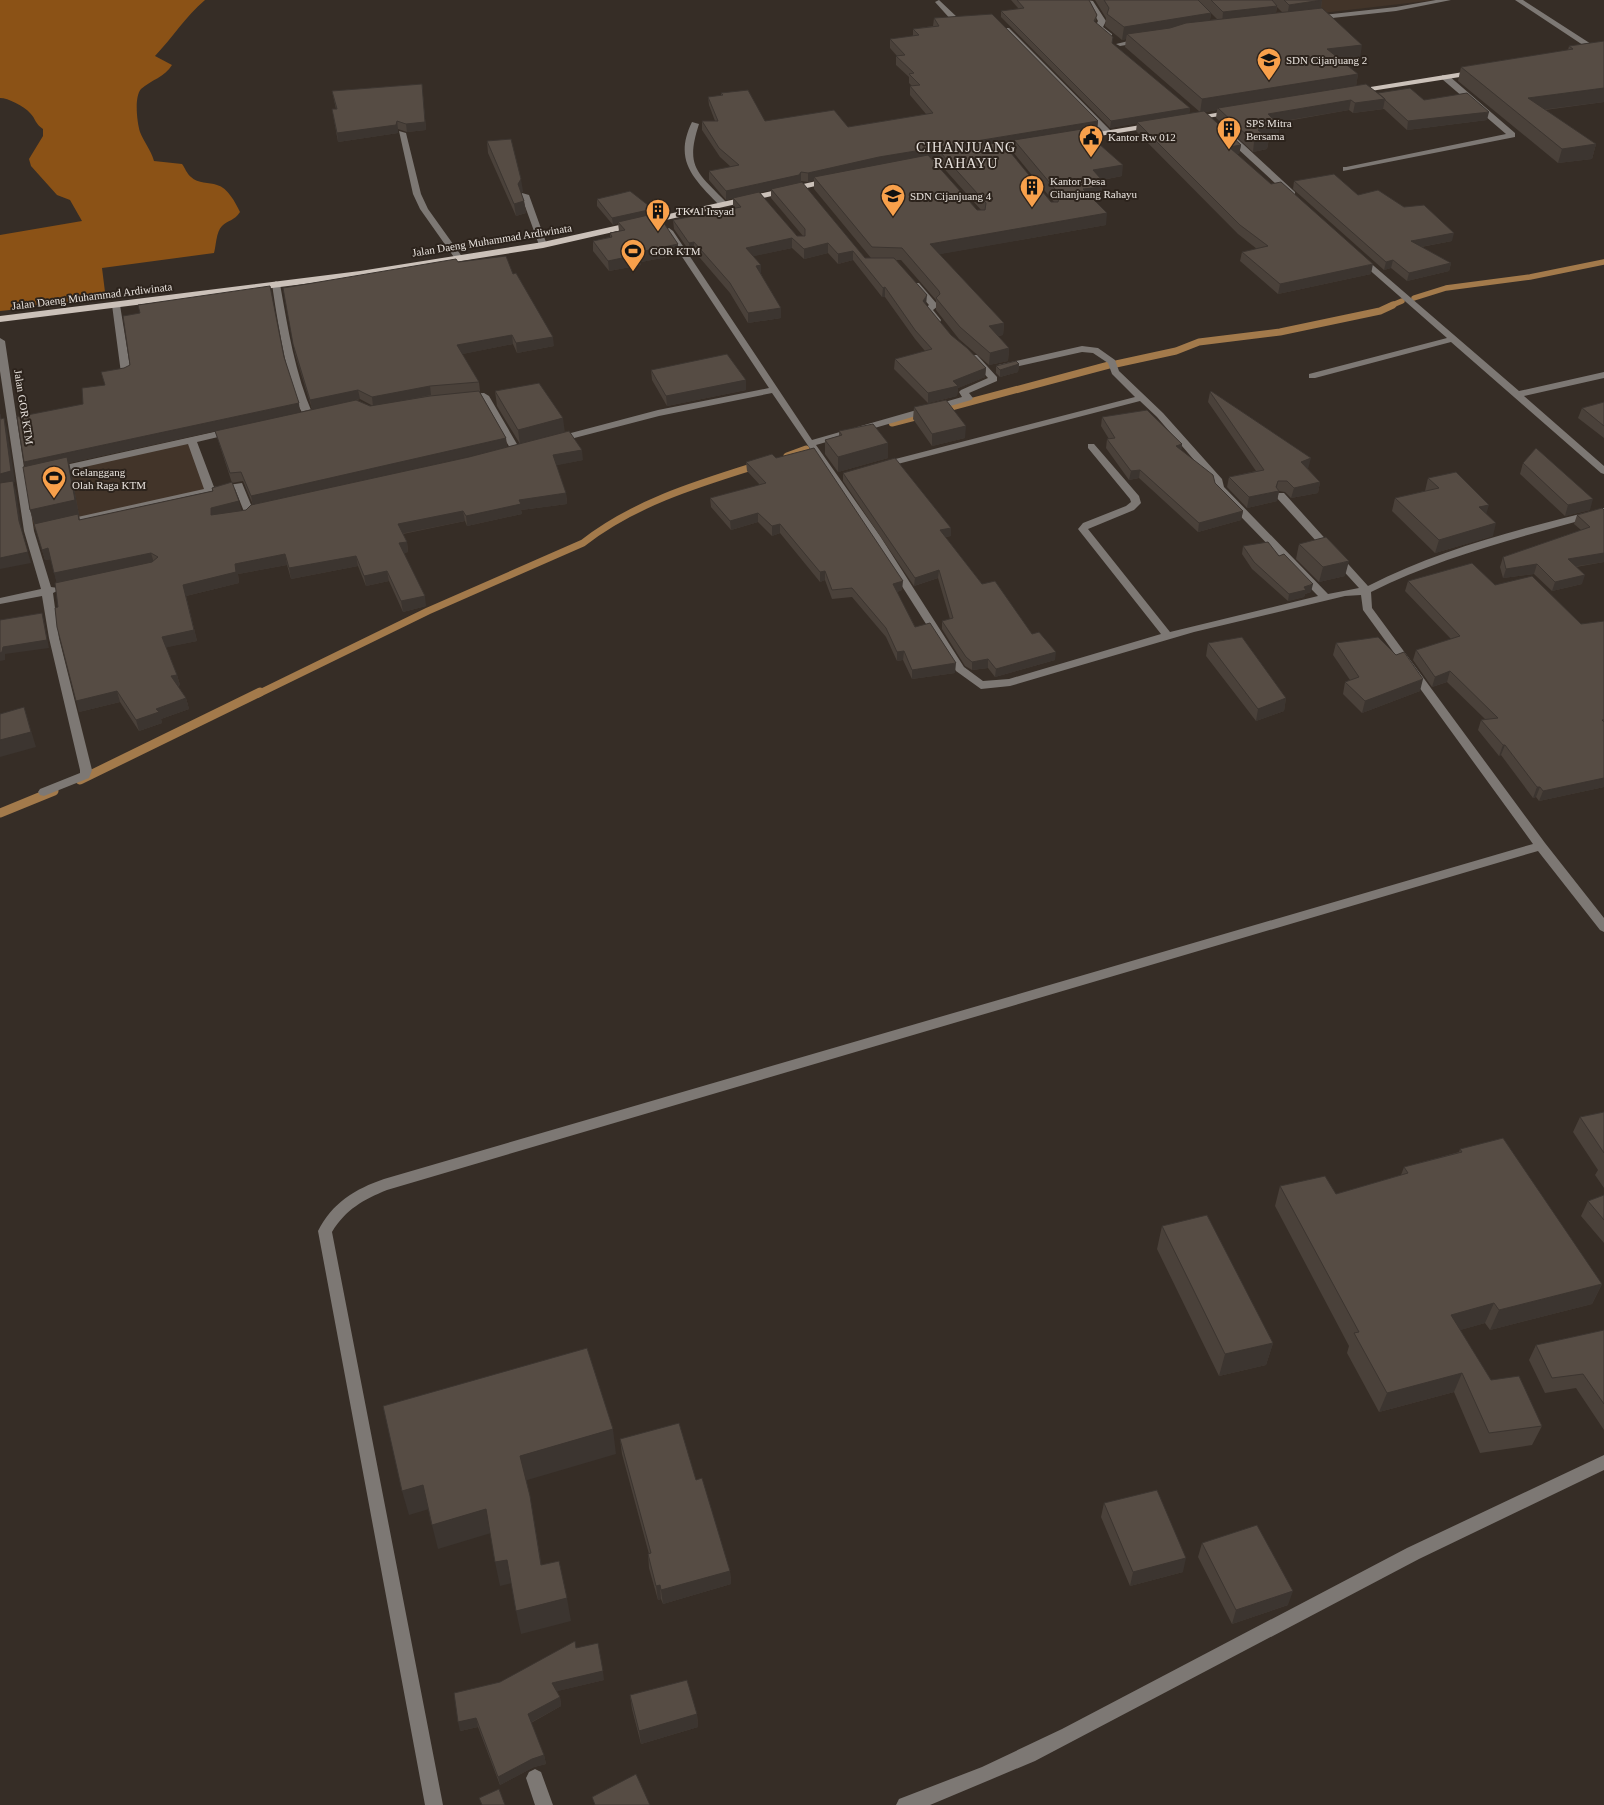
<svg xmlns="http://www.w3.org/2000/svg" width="1604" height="1805" viewBox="0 0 1604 1805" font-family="Georgia,serif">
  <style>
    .built { fill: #423429 }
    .forest { fill: #8b5216 }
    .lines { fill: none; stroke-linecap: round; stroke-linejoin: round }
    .stream-far2 { stroke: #a37a4b; stroke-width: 5.5 }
    .stream-far1 { stroke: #a37a4b; stroke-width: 7 }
    .stream { stroke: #a37a4b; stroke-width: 9 }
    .minor { fill: #7d7874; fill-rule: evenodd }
    .major { fill: #cbc1b9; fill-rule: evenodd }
    .wall { fill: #4a413a; fill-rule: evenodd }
    .shaded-wall { fill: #3c3530 }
    .building { fill: #564c44; stroke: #3c3530 }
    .labels { text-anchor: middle; stroke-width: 4; stroke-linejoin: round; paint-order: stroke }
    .far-poi-label { font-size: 11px; fill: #eae4df; stroke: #2c231c; text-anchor: start }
    .far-street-label { font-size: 11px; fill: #eae4df; stroke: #2c231c }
    .far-quarter-label { font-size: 14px; letter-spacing: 1px; fill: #eae4df; stroke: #2c231c }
  </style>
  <rect width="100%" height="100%" fill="#362d26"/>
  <path class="built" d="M1271,0H1435L1287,17Z
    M190,442L208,489L34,529L27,479Z"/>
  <path class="forest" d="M0,0H205C185,17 173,37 155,56L172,65C165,77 151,80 141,89C134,97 137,122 140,132C144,142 151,150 154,161L182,164C185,168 187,174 191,177C198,184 209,182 217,185C228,188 235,202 240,212C234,221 228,220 222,226C216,232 216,246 214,253L102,268L106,300L0,311V235L82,221L70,200L57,195L31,166L29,159L43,136V129C35,124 36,119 30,113C24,106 8,98 0,98Z"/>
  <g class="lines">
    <path class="stream-far2" d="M1414,298L1446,288L1530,277L1604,262
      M1390,306L1402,301"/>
    <path class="stream-far1" d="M1116,364L1176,351L1199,342L1280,332L1380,311L1393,305
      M940,410L1109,365
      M892,423L923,415
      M787,456L806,449
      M258,694L428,611L583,543C634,503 697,484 758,465"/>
    <path class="stream" d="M80,780L260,692
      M0,813L54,791"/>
    <path class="minor" d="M939,0L958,18L971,20L967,22H953L935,2Z
      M1087,0L1093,1L1106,21L1103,27L1112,34V38H1106L1095,27L1098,21Z
      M1436,0H1451L1396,11L1314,20L1310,18L1314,16L1396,7Z
      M1515,0H1523L1602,51L1595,53Z
      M1003,28H1009L1111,131V135H1105L1003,32Z
      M1141,38L1145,40L1144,42L1120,46L1116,44Z
      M1442,75H1448L1515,133V137L1343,171V167H1346L1506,134L1442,79Z
      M692,122L699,124C685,167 697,172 726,202V206H720C694,179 673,161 692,122Z
      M399,131L406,133L421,194L428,209L463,258L462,260H456L420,209L413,194Z
      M1225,133H1231L1295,192V196H1289L1225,137Z
      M522,193L529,195L547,245L546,247L539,245L521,195Z
      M669,228L673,231L812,440L962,397L959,392L961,390L988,378L971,359V355H977L997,377V381L969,393L973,398L971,400L816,445L880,536L964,667L983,681L1009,679L1161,634L1078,529L1083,523L1126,506L1131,502L1130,499L1088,448V444H1094L1139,496L1141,503L1134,510L1088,529L1170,632L1318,596L1215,490L1213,482L1157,417L1140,401L886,467H880V463L1135,397L1112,374L1108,363L1093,353L1082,352L1001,370L998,369V365L1082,346L1098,348L1115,360L1119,371L1163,413L1222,479L1224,487L1328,594L1359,588L1276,497V493H1284L1368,586C1442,548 1524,528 1604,508V514C1525,536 1445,555 1371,592L1372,608L1545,843L1604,918V932L1600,930L1538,851L387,1190C363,1200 346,1209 332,1232L443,1805H425L318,1231C332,1203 355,1189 384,1179L1533,844L1363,610L1361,595L1345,596L1194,632L1010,686L981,689L956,671L870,536L772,393L659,416L555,443L552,442V438L658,410L769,388L665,231Z
      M1360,254L1519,391L1604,372V378L1524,396L1604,466V474L1601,473L1451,342L1315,378H1309V374L1447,338L1357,259L1356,257Z
      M276,281L280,284C288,329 295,373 313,415L308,418C291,412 275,305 272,284Z
      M913,283H919L937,304L938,306L933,310L941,320L940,322H934L925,311L924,309L929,305L913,287Z
      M116,302L120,305L131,373L126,376L121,373L112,305Z
      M0,338L5,341L25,474L232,428L235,429V433L197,442L214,487L242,483L254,512L253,514H245L235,489L64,526L59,523L64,520L204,489L188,444L26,480L34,531L51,587L58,588L59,590L53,593L59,638L92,770L89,778L44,796L40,795L38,792L40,789L80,773V770L49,638L42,596L0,604V598L41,589L24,531L0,371Z
      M484,393L489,396L521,451L519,453H513L481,399L466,400L461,397L466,394Z
      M1604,1455V1470L1419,1559L1035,1761L930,1805H896L899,1799L982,1767L1062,1729L1407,1548Z
      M535,1769L541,1772L553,1805H535L526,1778L529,1772Z"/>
    <path class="major" d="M1476,70L1480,72L1479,74L1358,93L1354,91L1358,89Z
      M1232,110H1235V114L1192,120L1188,118Z
      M1153,123H1156V127L1074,140L1070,138L1074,136Z
      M1030,143H1033V147L990,153L986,151L990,149Z
      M955,155L959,157L958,159L916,166L912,164Z
      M830,178H833V182L543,248L360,277L0,322V316L360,271L543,242Z"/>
  </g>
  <path class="wall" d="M1011,0H1089L1097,15L1095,22L1112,43L1190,108L1189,114L1200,112L1125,47L1126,39L1122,40L1105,26L1106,18L1095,0H1322L1321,8L1360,59L1342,61L1358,74L1356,86L1378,93L1424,100L1487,120L1407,130L1384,109L1353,113L1349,110L1276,123L1280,126L1278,136L1268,138L1269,139L1267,149L1253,152L1216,118L1217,110L1205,112L1241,145L1239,154H1237L1371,274L1278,294L1240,261L1242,252L1257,249L1238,234L1136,131L1137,123L1110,128L1001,17V11L1019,9ZM1277,7L1282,12L1276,13ZM1211,13L1217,19L1210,20Z
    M934,18L1098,121L1097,130L1085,132L1122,176L1102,180L1101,198L1093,199L1106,225L939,254L1004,323L1003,335L998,336L1009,348L1008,361L989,365L959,339L936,310V300L901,260H896L926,305L951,335L986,368L985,377L958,388L957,396L928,403L894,369L895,359L925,351L915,339L885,297H882L853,260L838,264L828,253L804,259L792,248L753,256L781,318L748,323L730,293L694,251L690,252L674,229L673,220L734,208L733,207V198L726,200L709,180V171L731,167L720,157L702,130V121H715L709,105L708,97L721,96V93L765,121L848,127L926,114L910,95V86H912L909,83V77L896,65V56H897L890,48V39L913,36V29L933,26ZM1014,144L1013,152L1054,202H1051L1004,145ZM940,156V164L981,210H977L930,158ZM814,180V189L871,258H865L800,183L801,181L808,182ZM771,190V198L803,236H797L759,192Z
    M1604,41V102L1545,110L1596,144L1592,159L1558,163L1458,81L1461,67L1568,50L1569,46Z
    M422,84L426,130L407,132L398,129V133L338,142L332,109H336L332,91Z
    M487,141L523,191L521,193L524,201L526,213L516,216L488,153Z
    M1294,181L1358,195L1452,241L1421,247L1451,263L1449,271L1407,281L1391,268L1384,270L1293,189Z
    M597,199L654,214L678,244V255L641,262V265L609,271L593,251V241L610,237V233L619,231L618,223L613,225L597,206Z
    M458,262L513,274L554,346L517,353L513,344L462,354L479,382L480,391H479L506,438L507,448L520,444L497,406L495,391L565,432L583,460L556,465L566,493L567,504L521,510L522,514L467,526L465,521L403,534L407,542L408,552L404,553L426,606L403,612L389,581L366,586L358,566L291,579L287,565L238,574L239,583L186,596L197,641L166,647L177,675L180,685L178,686L186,698L189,709L161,719L162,723L139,731L120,702L79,712L58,607L57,583L51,559L45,560L30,510L25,466L24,462L83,404L105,385L284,357L300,412L312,409L295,354L283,288ZM360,399L373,406H370L357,400ZM215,431L218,440L232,483L243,481L253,505L246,510L242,511L212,488V491L80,520L71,472L69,463ZM500,449L469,457L363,481Z
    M1019,364L1018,372L1000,377L996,373V366Z
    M651,370L746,390L667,406L652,380Z
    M1210,392L1308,469L1320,482L1318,493L1291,498L1285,492L1279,491L1277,501L1247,508L1227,487L1229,477L1256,471L1208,402Z
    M1604,402V438L1578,418L1582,408Z
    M914,407L965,438L932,446L913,419Z
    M1102,417L1182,444L1181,450L1215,483L1243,511L1241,520L1198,532L1139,478L1129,480L1106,448L1107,439H1109L1101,426Z
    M839,431L888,443V458L838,472L825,454V440L839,436Z
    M746,462L902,590L897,592L915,627L955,673L912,679L903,660L897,661L886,637L852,597L832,599L825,580L820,582L780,533L772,536L758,522L731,530L711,507L710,498L760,485L747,471Z
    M1523,463L1590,510L1565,516L1520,474Z
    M843,473L951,528V536L945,537L982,584L1032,634L1055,660L995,677L988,668L972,670L965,666L942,629V621L950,619L938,578L914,586L843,481Z
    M1428,478L1486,514L1493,536L1435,553L1392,511L1395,498L1425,491Z
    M1602,508L1604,562L1576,567L1582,584L1552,591L1534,574L1503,578L1500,567L1503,557L1581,530L1574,524L1577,515Z
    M1299,544L1345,576L1319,582L1296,559Z
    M1243,546L1279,556L1311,592L1305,594L1304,597L1288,601L1252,569L1242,554Z
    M1408,581L1495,585L1581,624L1604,621V787L1539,801L1536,797L1533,798L1501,755L1499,756L1478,730L1481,720L1485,719L1447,682L1432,687L1413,660L1416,650L1451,639L1405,591Z
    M1208,643L1286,698L1284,711L1256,721L1206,656Z
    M1336,643L1396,655L1420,691L1362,713L1343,694L1345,682L1350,680L1333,655Z
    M1604,1112V1188L1595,1175L1598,1170L1573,1132L1580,1117Z
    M1460,1149L1602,1284L1592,1304L1490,1330L1485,1323L1460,1330L1491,1380L1542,1426L1532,1445L1480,1453L1454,1392L1379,1412L1347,1353L1349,1346L1275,1206L1280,1186L1336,1194L1401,1175L1404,1167L1459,1152Z
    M1604,1195V1243L1581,1216L1588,1201Z
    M1162,1226L1273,1343L1266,1365L1219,1376L1157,1249Z
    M1604,1330V1430L1576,1388L1545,1393L1529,1360L1536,1345Z
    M620,1439L696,1480L730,1571L731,1584L663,1604L661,1599L658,1600L649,1568L648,1554H649L622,1454Z
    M1104,1503L1183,1572L1130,1586L1101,1517Z
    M1202,1543L1288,1605L1232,1624L1198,1557Z
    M576,1648L604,1680L557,1691L560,1697L561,1706L531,1723L544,1755L546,1764L534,1767L500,1785L478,1727L460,1731L500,1682Z
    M630,1695L697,1714L698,1727L641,1744L632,1709Z"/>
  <path class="shaded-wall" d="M1322,0L1320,13L1287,17L1289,5Z
    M1277,6L1275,19L1222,24L1223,12Z
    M1211,13L1209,26L1127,34L1126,39L1122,40L1124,27Z
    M1362,45L1360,59L1324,63L1327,49Z
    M1358,74L1356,87L1218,108L1217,110L1200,113L1202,99Z
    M422,84L426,130L407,132L406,124Z
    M1604,88V102L1524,112L1528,98Z
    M1385,99L1383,109L1353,113L1355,103Z
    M1351,100L1349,110L1266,124L1268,114Z
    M1190,108L1189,115L1110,128L1111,121Z
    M1489,112L1487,120L1407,130L1408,121Z
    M397,121L398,129V133L338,142L337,133Z
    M1098,121L1097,130L1016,143L1014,140V144L943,155L940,152V156L814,177V180L808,182V173L879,157Z
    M1280,126L1278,136L1256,140L1258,130Z
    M1269,139L1267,149L1253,152L1254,142Z
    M1596,144L1592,159L1558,163L1562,149Z
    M1241,145L1239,154L1227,156L1229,147Z
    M1123,165L1122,176L1092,182L1093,170Z
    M801,172V181L799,184L726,200V191Z
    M521,179L523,191L519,196L518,184Z
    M1102,180L1101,198L1082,201L1083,189L1097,181Z
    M524,201L526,213L516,216L514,204Z
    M653,209L654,216L618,222V223L613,225L612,218Z
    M1107,213L1106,225L930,256V244Z
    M1454,233L1452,241L1409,249L1411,241Z
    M792,238V248L746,258V248Z
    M694,242V251L690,252L689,243Z
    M828,243V253L804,259V249Z
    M678,244V255L641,262V265L609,271L608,261L640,252Z
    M853,251V260L838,264V254Z
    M1393,260L1391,268L1384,270L1386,262Z
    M1451,263L1449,271L1407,281L1409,273Z
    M1373,264L1371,274L1278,294L1280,284Z
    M761,265V275L756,266Z
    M885,287V297H882L883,288Z
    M927,295L926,305L923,301Z
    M781,308V318L748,323V313Z
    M1004,323L1003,335L988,338L989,326Z
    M512,335L513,344L458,355L457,345Z
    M553,337L554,346L517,353L516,343Z
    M1009,348L1008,361L989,365L990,353Z
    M1019,364L1018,372L1000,377V370Z
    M986,368L985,377L958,388L957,396L928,403V393L953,381Z
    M746,380V390L667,406L666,396Z
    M430,386L431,395L373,406L372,397Z
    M358,390L360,399L312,410L310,400Z
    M299,403L300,413L69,463L71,472L79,515H78L81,525H35L30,510L27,472L24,462Z
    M4,418L7,429L15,482H13L16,491L22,532L31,563L0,569V474Z
    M563,418L565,433L520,445L518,430Z
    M966,426L965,438L932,446V434Z
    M506,438L507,448L253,506L251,496Z
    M888,443V458L838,472V457Z
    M1182,444L1181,453L1176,446Z
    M582,450L583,460L554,466L553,455Z
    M1311,458L1308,469L1299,473L1301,462Z
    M1140,470L1139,478L1129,480L1131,471Z
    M1278,481L1276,492L1279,491L1277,501L1247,508L1249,497Z
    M1320,482L1318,493L1291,498L1294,488Z
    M566,493L567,504L521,510L522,514L467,526L466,516L519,500Z
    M1593,499L1590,510L1565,516L1568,505Z
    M239,501L242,512L211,515V508Z
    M1489,505L1485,518L1479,507Z
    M463,511L465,521L400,534L398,524Z
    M1243,511L1241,520L1198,532L1199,523Z
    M758,513V522L731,530L730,521Z
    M1496,523L1493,536L1435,553L1439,540Z
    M780,524V533L772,536V526Z
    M951,528V536L939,538L940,530Z
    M407,542L408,552L401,554L399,543Z
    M48,548L52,559L45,560L42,550Z
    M151,553L154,563L57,584L54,573Z
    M1604,553V562L1565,568L1568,559Z
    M285,554L287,565L238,574L239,583L186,596L197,641L164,648L162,637L183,585L235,564Z
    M356,556L358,566L291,579L289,568Z
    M1349,561L1345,576L1319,582L1323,567Z
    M1537,564L1534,574L1503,578L1506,569Z
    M939,570L938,578L914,586L915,578Z
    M387,571L389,581L366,586L364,576Z
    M825,571V580L820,582V572Z
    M1585,575L1582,584L1552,591L1555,582Z
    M903,581L902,590L893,593V584Z
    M1313,584L1311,592L1305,594L1304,597L1288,601L1289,594L1304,587Z
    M425,596L426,606L403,612L401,601Z
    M42,613L44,621L49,648L5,654V660L0,661V653L3,647Z
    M904,651L903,660L897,661V652Z
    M1056,652L1055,660L995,677L996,669Z
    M988,659V668L972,670V662Z
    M956,663L955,673L912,679V670Z
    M1450,671L1447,682L1432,687L1435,677Z
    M177,675L180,685L174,687L171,676Z
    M1423,679L1420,691L1362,713L1365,701Z
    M117,691L120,702L79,712L76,701Z
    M186,698L189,709L161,719L162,723L139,731L136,720L156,709Z
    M1286,698L1284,711L1256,721L1258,709Z
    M24,707L36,747L0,757V740Z
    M1503,745H1505L1501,755L1499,756Z
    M1604,778V787L1539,801L1543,791Z
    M1537,787H1540L1536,797L1533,798Z
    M1602,1284L1592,1304L1490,1330L1499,1310Z
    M1494,1303L1485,1323L1443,1335L1451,1315Z
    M1273,1343L1266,1365L1219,1376L1225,1354Z
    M1462,1373L1454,1392L1379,1412L1387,1393Z
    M613,1429L616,1454L524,1481L520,1456Z
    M423,1485L429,1509L409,1515L402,1491Z
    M530,1496L534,1520L546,1589L541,1565Z
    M486,1509L491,1533L438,1549L432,1525Z
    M1186,1558L1183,1572L1130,1586L1133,1572Z
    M507,1560L512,1583L500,1586L495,1562Z
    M730,1571L731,1584L663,1604L661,1590Z
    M660,1585L661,1599L658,1600L656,1586Z
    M1293,1591L1288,1605L1232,1624L1236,1610Z
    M567,1598L571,1621L521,1634L516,1611Z
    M603,1671L604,1680L554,1692L552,1683Z
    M560,1697L561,1706L530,1723L528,1714Z
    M697,1714L698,1727L641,1744L639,1731Z
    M476,1718L478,1727L460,1731L458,1722Z
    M544,1755L546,1764L534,1767L500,1785L498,1777L532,1759Z"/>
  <path class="building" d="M1017,0H1089L1097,15L1094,21L1113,37L1112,43L1190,108L1111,121L1001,11L1024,8Z
    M1104,0H1198L1211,13L1124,27L1107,14L1109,8Z
    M1211,0H1272L1277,6L1223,12Z
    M1284,0H1322L1289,5Z
    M1322,8L1362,45L1327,49L1358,74L1202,99L1127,34L1170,28L1186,23Z
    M992,14L1098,121L879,157L808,173L801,172L799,175L726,191L709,171L739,165L719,148L702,121H718L708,97L723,95L721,93L748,90L765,121L834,110L848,127L933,113L910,86L920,85L909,74L914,73L896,56L905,55L890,39L919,35L913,29L939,26L934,18Z
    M1604,41V88L1528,98L1596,144L1562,149L1461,67L1573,49L1569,46Z
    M422,84L425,122L406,124L397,121L396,125L337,133L332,109H337L332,91Z
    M1366,84L1385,99L1355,103L1351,100L1268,114L1280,126L1258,130L1269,139L1254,142L1218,108Z
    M1410,88L1424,100L1467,93L1489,112L1408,121L1385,100V99L1378,93Z
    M1204,111L1241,145L1229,147L1271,184L1281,182L1373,264L1280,284L1242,252L1268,246L1240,225L1137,122Z
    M1082,129L1123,165L1093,170L1102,180L1097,181L1102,187L1083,189L1107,213L930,244L1004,323L989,326L1009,348L990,353L960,327L936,298L940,294L939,291L902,248L872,247L814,177L928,155L977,210H985L986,203L940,152L1002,142L1051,202H1058L1060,195L1014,140Z
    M511,139L521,179L518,184L524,201L514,204L487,141Z
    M1334,174L1358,195L1378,190L1404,207L1424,205L1454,233L1411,241L1451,263L1409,273L1393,260L1386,262L1294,181Z
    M802,182L865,258H894L927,295L923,301L951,335L967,348L986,368L953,381L958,386L928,393L895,359L932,349L915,330L885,287L883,288L853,251L838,254L828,243L804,249L792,238L746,248L761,265L756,266L781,308L748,313L730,283L694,242L689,243L673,220L741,207L733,198L759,192L797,236H805V229L771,189Z
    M630,191L653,209L612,218L597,199L618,194Z
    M657,213L678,244L640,252L641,254L608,261L593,241L612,237L610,233L625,230L618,222Z
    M506,256L513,274L516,273L553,337L516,343L512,335L457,345L479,382L430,386L372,397L358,390L310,400L293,344L283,288L456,259L458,262Z
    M270,286L284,357L299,403L24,462L17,417L83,404L82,388L105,385L101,372L124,368L130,365L123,316L140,313L138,305Z
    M727,354L746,380L666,396L651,370Z
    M1016,361L1019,364L1000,370L996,366Z
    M539,383L563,418L518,430L495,391Z
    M479,391L506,438L251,496L241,472L230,473L215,431L356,400L370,406L430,396Z
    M1211,391L1311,458L1301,462L1320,482L1294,488L1287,481H1278L1276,487L1279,491L1249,497L1229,477L1264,470L1210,392Z
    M946,400L966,426L932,434L914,407Z
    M1604,402V426L1582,408Z
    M1147,410L1182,444L1176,446L1213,475L1215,483L1243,511L1199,523L1140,470L1131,471L1107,439L1115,438L1102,417Z
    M0,414L1,419L4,418L11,471L0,474Z
    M873,424L888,443L838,457L825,440L842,435L839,431Z
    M569,431L582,450L553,455L566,493L519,500L521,504L466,516L463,511L398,524L407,542L399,543L425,596L401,601L387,571L364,576L356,556L289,568L285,554L235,564L236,572L183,585L194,630L162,637L177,675L171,676L186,698L156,709L159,712L136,720L117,691L76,701L57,627L55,608L58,607L55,583L152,562L158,557L151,553L54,573L48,548L42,550L34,524L78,514L79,520L213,491L212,488L232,482L239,501L211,508V515L246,510L251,505L469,457Z
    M814,448L903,581L893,584L915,627L930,623L956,663L912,670L904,651L897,652L886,628L852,588L832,590L825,571L820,572L780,524L772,526L758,513L730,521L710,498L766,483L746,462L772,454L776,458Z
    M1536,448L1593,499L1568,505L1523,463Z
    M67,457L75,500L30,510L23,467Z
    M895,458L951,528L940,530L982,584L995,581L1032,634L1039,632L1056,652L996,669L988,659L972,662L966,657L942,621L953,618L939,570L915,578L843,473Z
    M1456,472L1489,505L1479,507L1496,523L1439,540L1395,498L1439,488L1428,478Z
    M13,481L19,521L28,552L0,558V483Z
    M1602,508L1604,510V553L1568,559L1585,575L1555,582L1537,564L1506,569L1503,557L1590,527L1577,515Z
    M1326,537L1349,561L1323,567L1299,544Z
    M1268,542L1279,556L1284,554L1313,584L1304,587L1306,590L1289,594L1254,562L1243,546Z
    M1472,563L1495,585L1532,576L1581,624L1604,621V720H1602L1604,722V778L1543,791L1540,787H1537L1505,745H1503L1481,720L1498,718L1450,671L1435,677L1416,650L1460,636L1408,581Z
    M42,613L47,640L3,647L2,652L0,653V620Z
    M1242,637L1286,698L1258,709L1208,643Z
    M1378,637L1396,655L1404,652L1423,679L1365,701L1345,682L1359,677L1336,643Z
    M24,707L31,732L0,740V714Z
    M1604,1112V1153L1580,1117Z
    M1503,1138L1602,1284L1499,1310L1494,1303L1451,1315L1491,1380L1519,1376L1542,1426L1489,1433L1462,1373L1387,1393L1354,1333L1359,1332L1280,1186L1325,1176L1336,1194L1408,1173L1404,1167L1462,1152L1460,1149Z
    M1604,1195V1220L1588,1201Z
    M1207,1215L1273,1343L1225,1354L1162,1226Z
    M1604,1330V1404L1583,1374L1552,1378L1536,1345Z
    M587,1348L613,1429L520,1456L530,1496L541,1565L559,1561L567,1598L516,1611L507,1560L495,1562L486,1509L432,1525L423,1485L402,1491L383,1406Z
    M679,1423L696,1480L702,1478L730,1571L661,1590L660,1585L656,1586L648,1554L651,1553L620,1439Z
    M1157,1490L1186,1558L1133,1572L1104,1503Z
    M1257,1525L1293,1591L1236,1610L1202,1543Z
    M575,1641L576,1648L598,1643L603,1671L552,1683L560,1697L528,1714L544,1755L532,1759L498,1777L476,1718L458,1722L454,1693L500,1682Z
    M687,1680L697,1714L639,1731L630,1695Z
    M636,1774L650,1805H595L592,1797Z
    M499,1789L505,1805H482L479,1798Z"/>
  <defs>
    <symbol id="school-pin" viewBox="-11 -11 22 30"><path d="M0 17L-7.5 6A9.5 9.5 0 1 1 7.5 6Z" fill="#f8a04b" stroke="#2c231c"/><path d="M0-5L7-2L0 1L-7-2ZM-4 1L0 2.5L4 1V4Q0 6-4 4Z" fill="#111"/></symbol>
    <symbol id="building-pin" viewBox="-11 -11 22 30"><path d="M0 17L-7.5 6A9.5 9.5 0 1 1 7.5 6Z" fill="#f8a04b" stroke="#2c231c"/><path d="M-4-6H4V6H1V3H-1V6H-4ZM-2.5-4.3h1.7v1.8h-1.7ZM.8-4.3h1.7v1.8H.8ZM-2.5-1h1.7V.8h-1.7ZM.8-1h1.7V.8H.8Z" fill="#111"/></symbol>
    <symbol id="civic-pin" viewBox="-11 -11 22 30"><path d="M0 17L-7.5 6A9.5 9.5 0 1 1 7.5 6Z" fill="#f8a04b" stroke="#2c231c"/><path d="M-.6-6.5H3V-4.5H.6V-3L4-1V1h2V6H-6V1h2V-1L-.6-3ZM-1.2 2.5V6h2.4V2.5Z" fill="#111"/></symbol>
    <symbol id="stadium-pin" viewBox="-11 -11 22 30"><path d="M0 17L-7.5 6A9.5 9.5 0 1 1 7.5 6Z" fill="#f8a04b" stroke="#2c231c"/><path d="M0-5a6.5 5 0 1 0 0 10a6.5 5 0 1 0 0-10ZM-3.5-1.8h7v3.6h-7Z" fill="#111"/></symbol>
  </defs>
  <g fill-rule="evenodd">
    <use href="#school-pin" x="1255" y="46" width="28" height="38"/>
    <use href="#building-pin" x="1215" y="115" width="28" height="38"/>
    <use href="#civic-pin" x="1077" y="123" width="28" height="38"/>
    <use href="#building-pin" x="1018" y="173" width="28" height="38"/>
    <use href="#school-pin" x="879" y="182" width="28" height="38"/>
    <use href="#building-pin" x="644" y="197" width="28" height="38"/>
    <use href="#stadium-pin" x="619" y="237" width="28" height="38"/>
    <use href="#stadium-pin" x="40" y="464" width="28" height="38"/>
  </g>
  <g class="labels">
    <g class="far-poi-label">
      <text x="1286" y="64">SDN Cijanjuang 2</text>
      <text x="1246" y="127">SPS Mitra<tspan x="1246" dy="13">Bersama</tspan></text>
      <text x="1108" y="141">Kantor Rw 012</text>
      <text x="1050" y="185">Kantor Desa<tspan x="1050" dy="13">Cihanjuang Rahayu</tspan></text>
      <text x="910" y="200">SDN Cijanjuang 4</text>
      <text x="676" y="215">TK Al Irsyad</text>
      <text x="650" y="255">GOR KTM</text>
      <text x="72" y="476">Gelanggang<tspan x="72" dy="13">Olah Raga KTM</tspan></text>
    </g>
    <g class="far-street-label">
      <text transform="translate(492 240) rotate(-9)" y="4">Jalan Daeng Muhammad Ardiwinata</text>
      <text transform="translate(92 296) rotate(-7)" y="4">Jalan Daeng Muhammad Ardiwinata</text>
      <text transform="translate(24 407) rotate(81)" y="4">Jalan GOR KTM</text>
    </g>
    <g class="far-quarter-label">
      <text x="966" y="152">CIHANJUANG<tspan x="966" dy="16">RAHAYU</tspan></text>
    </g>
  </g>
</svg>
